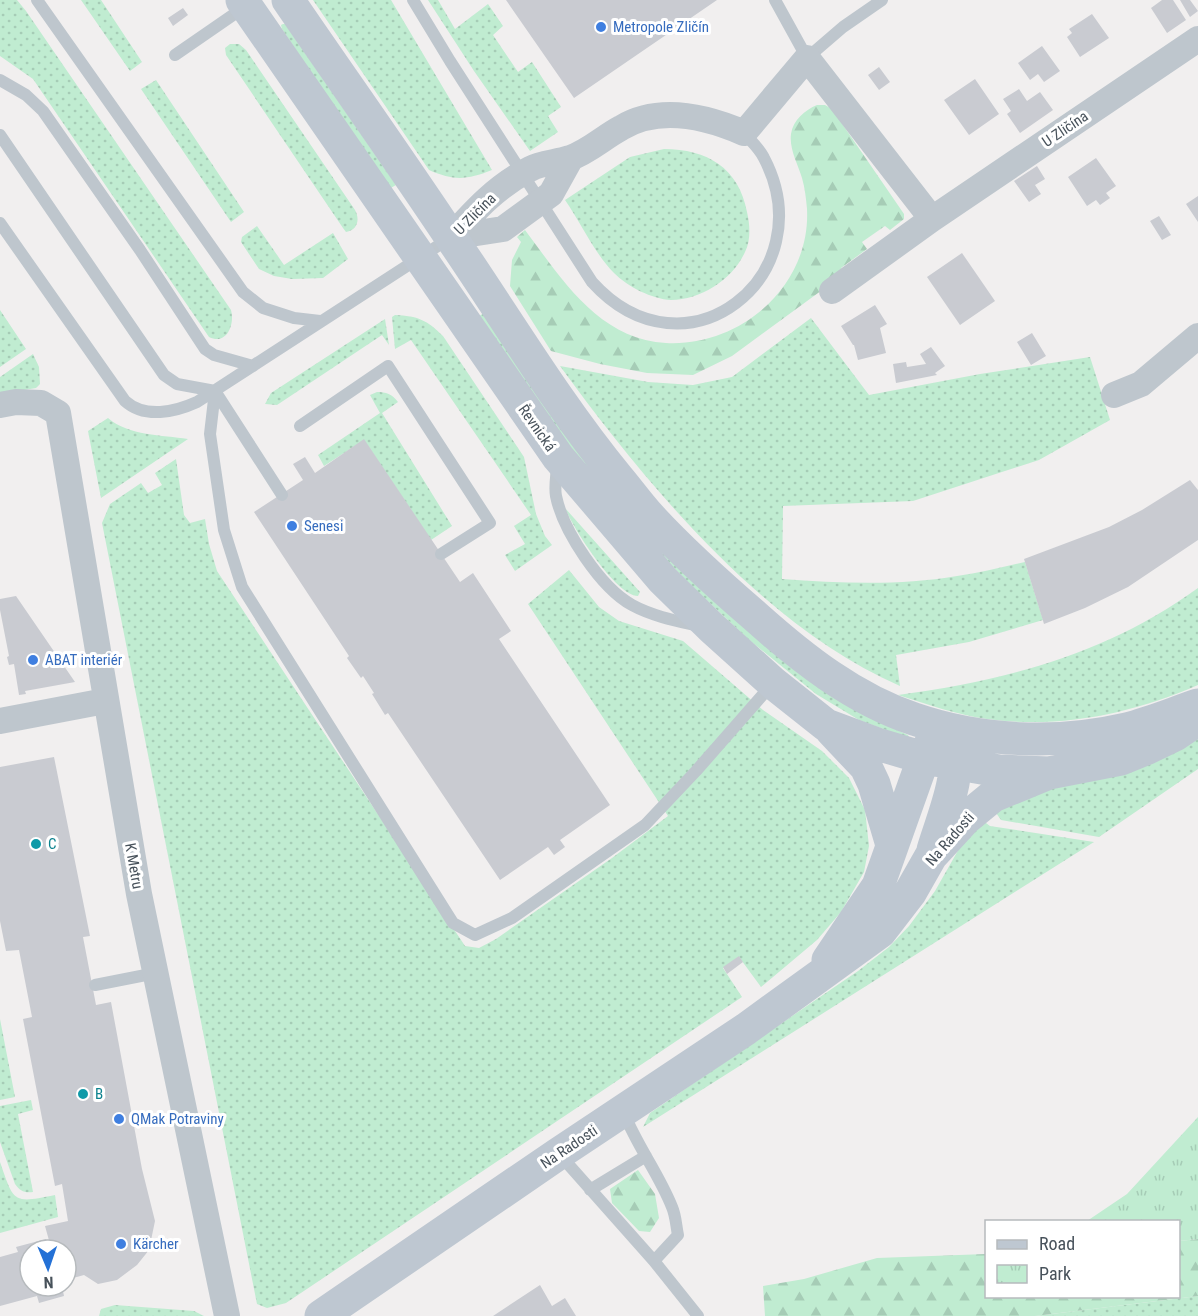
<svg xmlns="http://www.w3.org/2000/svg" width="1198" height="1316" viewBox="0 0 1198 1316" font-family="'Roboto Condensed',sans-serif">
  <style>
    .grass { fill: url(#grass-dots) }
    .forest { fill: url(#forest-firs) }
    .park { fill: url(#park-tufts) }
    .building { fill: #c9cbd1 }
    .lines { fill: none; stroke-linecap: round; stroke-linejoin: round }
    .lane { stroke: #bec6cd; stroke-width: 12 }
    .street { stroke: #bec6cd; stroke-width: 26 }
    .secondary { stroke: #bec7d1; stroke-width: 33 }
    .shop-dot { fill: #3f7fe0; stroke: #fff; stroke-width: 2 }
    .culture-dot { fill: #0f9aa8; stroke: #fff; stroke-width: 2 }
    .labels { text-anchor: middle; stroke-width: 6; stroke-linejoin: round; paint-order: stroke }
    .shop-label { font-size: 15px; fill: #366cbe; stroke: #fff; text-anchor: start }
    .street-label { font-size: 15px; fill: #48525b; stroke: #fff }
    .culture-label { font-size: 15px; fill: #0d838f; stroke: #fff; text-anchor: start }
  </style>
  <defs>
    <pattern id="grass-dots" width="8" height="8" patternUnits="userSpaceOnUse" patternTransform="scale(1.5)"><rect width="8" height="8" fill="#c0ecd1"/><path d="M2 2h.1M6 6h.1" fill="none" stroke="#a6ccb6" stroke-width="1.8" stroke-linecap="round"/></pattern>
    <pattern id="forest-firs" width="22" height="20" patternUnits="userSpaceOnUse" patternTransform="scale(1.5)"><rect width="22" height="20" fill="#c0ecd1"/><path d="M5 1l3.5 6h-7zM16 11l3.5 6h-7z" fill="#a6ccb6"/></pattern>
    <pattern id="park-tufts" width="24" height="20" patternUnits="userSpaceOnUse" patternTransform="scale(1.5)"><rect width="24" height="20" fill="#c0ecd1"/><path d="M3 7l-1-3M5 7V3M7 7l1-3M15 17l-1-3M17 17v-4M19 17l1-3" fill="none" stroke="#a6ccb6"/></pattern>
  </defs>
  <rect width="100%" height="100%" fill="#f1efef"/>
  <path class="grass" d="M0,0H17L26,11L231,310C235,324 227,346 209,337L33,79L0,56Z
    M81,0H101L142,62L130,71Z
    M313,0H391L492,170C467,180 454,181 429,170Z
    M428,0H438L455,29L488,4L503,26L493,35L518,72L532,62L561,107L548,116L558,132L530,151L474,71Z
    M283,24H285L396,185L389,189L282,29L281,25Z
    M230,44H239L246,50L355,210C360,219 358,230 346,232L343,228L226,55L225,48Z
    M156,80L244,212L231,222L141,89Z
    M664,149C707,149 739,168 747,212C750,225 751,240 745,252C733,279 701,300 671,300C652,299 628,287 614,273C595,254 581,223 565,200L630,157Z
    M257,226L284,265L333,233L348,259L323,278L292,279L274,276L259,269L241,242L242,237Z
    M0,310L26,349L0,367Z
    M484,313L519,368L869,717L908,735L910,739L859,720L816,694L748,639L697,591L657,551L589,474L476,318Z
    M395,315C418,316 427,320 443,336L524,457L536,514L545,536L552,545L515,571L505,555L525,544L514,526L531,515L411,340L395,349L392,317Z
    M811,318L869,395L980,374L1090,357L1110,420L1039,460L913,501L783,506L782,579C840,583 899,586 957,576C980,573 1002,567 1025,562L1043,620L969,642L896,655L900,686C764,627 646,484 560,366L648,382L693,385L732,377Z
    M385,319L389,345L382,335L277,405L265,404L271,393Z
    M33,354L39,367L40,384L36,388L0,394V377Z
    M377,392C386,392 392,394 398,402L382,413L452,526L431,540L364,440L324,466L318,455L380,413L370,395Z
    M108,418C129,436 162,435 188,439L101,498L88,431Z
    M176,459L184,515L190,523L205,519L209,544L217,571L465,946L479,948L496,939L612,858L668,816L528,604L569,570L599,607L619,621L683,641L763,710L822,751L849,778L865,810L869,846L864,872L841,912L817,940L761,987L739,957L723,968L742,997L286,1303L267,1308L257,1304L102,523L110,504L141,483L148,493L162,485L155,473Z
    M565,508L640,592L638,596C616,596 573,528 565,508Z
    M1198,588V685C1131,714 1060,729 987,719C957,715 927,704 898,695C1008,680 1107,654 1198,588Z
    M1198,739V769L1099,837L1001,820L994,810L1014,796Z
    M982,820L990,826L1094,842L643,1127L650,1113L858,971L889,947L909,926L935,891L960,847Z
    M0,1019L15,1097L0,1100Z
    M31,1100L33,1110L18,1114L33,1192C24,1193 20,1191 15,1184L0,1142V1106Z
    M0,1162C14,1202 12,1204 55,1195L58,1217L0,1233Z
    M1198,1296V1316H1035Z
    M115,1305L194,1311L204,1316H99L101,1309Z"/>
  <path class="forest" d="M817,105H825L832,109L904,214V219L890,230L885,226L862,242L867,249L841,268L844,274L732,356L693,375L647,373L600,364L551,351L510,286L512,260L521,242L517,237L525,230C562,279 598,339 666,343C740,347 811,286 807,209C806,199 805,188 802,178C798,164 789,149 791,134C793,120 805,110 817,105Z
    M638,1170L655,1194L659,1218L650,1232L639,1231L612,1203L610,1189Z
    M1198,1239V1296L1035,1316H765L763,1286L804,1279L877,1258L986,1254V1296H1178L1179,1241Z"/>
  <path class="park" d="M1198,1117V1239L1179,1241L1178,1222L1087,1221L1127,1194Z"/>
  <path class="building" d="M506,0H717L574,98Z
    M1162,0H1173L1186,20L1167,33L1151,8Z
    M1180,0H1190L1198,11L1190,17Z
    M183,8L188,15L173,26L168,18Z
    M1092,14L1109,38L1080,57L1067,37L1072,33L1069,29Z
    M1042,46L1060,71L1044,82L1038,74L1030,80L1018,63Z
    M879,67L890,82L879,90L868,75Z
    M975,79L999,114L969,135L944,100Z
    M1019,89L1027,101L1040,92L1053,110L1020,133L1007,114L1011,111L1003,99Z
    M1096,158L1116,186L1106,193L1110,198L1100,205L1096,200L1087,206L1068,177Z
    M1037,166L1045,179L1035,185L1041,194L1029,202L1014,181Z
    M1198,196V222L1186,204Z
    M1159,216L1171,235L1162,240L1150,221Z
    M962,253L995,301L960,325L927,277Z
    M875,305L887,324L880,328L886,353L858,360L854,345H853L841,326Z
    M1032,333L1046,356L1031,365L1017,342Z
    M931,347L945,366L935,373L937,375L896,383L893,364L906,362L907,367L926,364L920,354Z
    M364,439L460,582L473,573L511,631L499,639L610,805L560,840L565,847L554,855L548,847L500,880L388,713L385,715L372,694L374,693L363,676L361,678L347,658L349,656L254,512L303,480L293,464L305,457L315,473Z
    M1190,480L1198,490V540L1128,587L1085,608L1044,624L1024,559L1109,527L1142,510Z
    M16,596L75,682L25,691L26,694L19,695L14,664L9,665L7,657L9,656L0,610V599Z
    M54,757L90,936L83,937L96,1005L111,1002L142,1169L155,1221L149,1250L137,1265L117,1280L98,1284L84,1275L66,1280V1250H30V1286H62L64,1296L39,1303L37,1296L0,1306V1257L18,1252L16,1247L46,1239L48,1244H50L45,1226L68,1221L62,1184L55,1186L23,1019L32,1017L19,950L6,951L0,921V767Z
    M739,956L743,962L727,974L723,967Z
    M540,1285L552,1306L565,1298L576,1316H493Z"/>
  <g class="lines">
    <path class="lane" d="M37,0L243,292L263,308L294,318L320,321
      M413,0L450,61L592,282C686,386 825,275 764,158C760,149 751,141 744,133
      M775,0L807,58L843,27L882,0
      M175,55L246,6
      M0,80L26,95L43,111L140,250L205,349L214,355L253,366
      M0,135L164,375L177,384L215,391L282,495
      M0,223L125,401C145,419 175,412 197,402L450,238
      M215,391L210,434L224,530L242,587L453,923L475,935L512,918L645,825L696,771L773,683
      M300,426L388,366L490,523L441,554
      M557,464C557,474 554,486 556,496C563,531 601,588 632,605C652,616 677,621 699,626
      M95,985L156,973
      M624,1113C637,1146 659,1174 672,1207C676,1216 676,1226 678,1235L654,1261
      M560,1155L654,1261L698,1316
      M590,1190L646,1156"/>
    <path class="street" d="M451,237C475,210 497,186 530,169C542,162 557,163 570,158C588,152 604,137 621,128C659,105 707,117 744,133L807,58L932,219
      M451,237L503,229L551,194L571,158
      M832,291L932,219L1198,39
      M1114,395L1141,384L1198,336
      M0,405L16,402L41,403L58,413L139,894L227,1316
      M0,721L105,701"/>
    <path class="secondary" d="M242,0L558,457L663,580L712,628L773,683L826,725L877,744L924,758L999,771L1049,773
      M288,0C344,82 401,162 456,245C509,323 558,405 618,478C629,491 639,505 650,517C683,553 719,585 756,617C803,659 854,699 914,719C981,742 1057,745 1126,729C1151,723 1174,713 1198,705
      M832,731L866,767L874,784L892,845
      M933,850C941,822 964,770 952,743
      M828,960L878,886L926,751L933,740
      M321,1316L558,1154L746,1029L880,932L910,893L931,856L965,819L993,796L1049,773L1121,759L1148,748L1175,735L1194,722"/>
  </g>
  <g class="shop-dot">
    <circle cx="601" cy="27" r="6"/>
    <circle cx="292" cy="526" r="6"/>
    <circle cx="33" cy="660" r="6"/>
    <circle cx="119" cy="1119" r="6"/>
    <circle cx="121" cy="1244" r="6"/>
  </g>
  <g class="culture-dot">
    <circle cx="36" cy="844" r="6"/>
    <circle cx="83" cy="1094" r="6"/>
  </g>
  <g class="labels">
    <g class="shop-label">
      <text x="613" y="32">Metropole Zličín</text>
      <text x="304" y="531">Senesi</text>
      <text x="45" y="665">ABAT interiér</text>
      <text x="131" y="1124">QMak Potraviny</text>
      <text x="133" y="1249">Kärcher</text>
    </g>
    <g class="street-label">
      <text transform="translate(1065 129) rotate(-34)" y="5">U Zličína</text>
      <text transform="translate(475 214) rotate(-45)" y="5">U Zličína</text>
      <text transform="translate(537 428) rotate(55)" y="5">Řevnická</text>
      <text transform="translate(950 839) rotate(-49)" y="5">Na Radosti</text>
      <text transform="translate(134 866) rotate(80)" y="5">K Metru</text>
      <text transform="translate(569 1147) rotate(-34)" y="5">Na Radosti</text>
    </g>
    <g class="culture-label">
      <text x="48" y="849">C</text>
      <text x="95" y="1099">B</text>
    </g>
  </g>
  <rect x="985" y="1220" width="195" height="78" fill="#ffffff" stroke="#b6babd" stroke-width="1.5"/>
  <rect x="997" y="1240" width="30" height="9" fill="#bec7d1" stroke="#b6babd" stroke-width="1.5"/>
  <text x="1039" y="1250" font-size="18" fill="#48525b">Road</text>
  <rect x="997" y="1265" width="30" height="18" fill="url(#park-tufts)" stroke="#b6babd" stroke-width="1.5"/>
  <text x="1039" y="1280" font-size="18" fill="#48525b">Park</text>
  <g transform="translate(48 1268) rotate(178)"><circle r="28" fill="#ffffff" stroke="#b6babd" stroke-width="1.5"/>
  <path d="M0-4.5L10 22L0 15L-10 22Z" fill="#2471d6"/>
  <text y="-9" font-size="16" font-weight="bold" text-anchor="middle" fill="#48525b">N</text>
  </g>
</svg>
